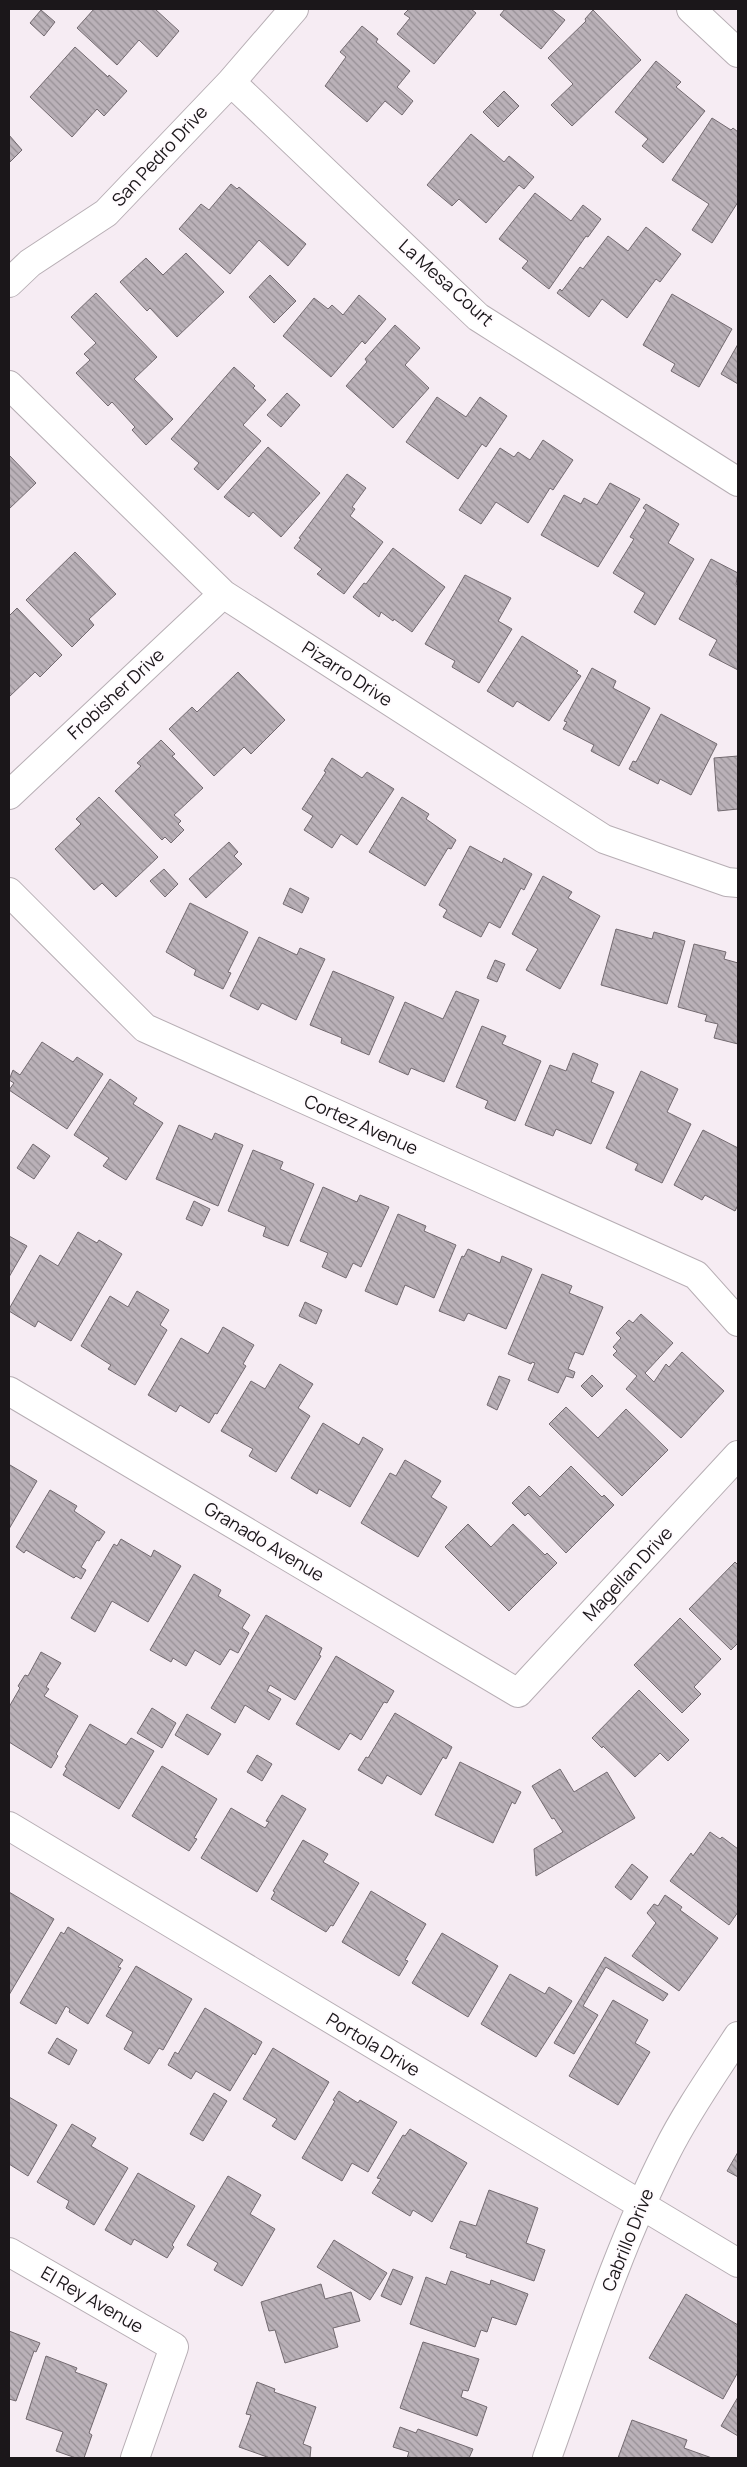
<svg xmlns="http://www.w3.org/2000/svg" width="747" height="2467" viewBox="0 0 747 2467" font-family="Manrope,sans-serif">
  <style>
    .building { fill: url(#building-back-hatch); stroke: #736a70 }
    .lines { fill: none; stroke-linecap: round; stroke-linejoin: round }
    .minor-casing { stroke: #b7aeb4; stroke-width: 30 }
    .minor { stroke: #fff; stroke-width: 28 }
    .labels { text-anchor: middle; stroke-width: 4; stroke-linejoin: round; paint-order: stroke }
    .street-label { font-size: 18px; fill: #1b171a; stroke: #fffbfe }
  </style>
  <defs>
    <pattern id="building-back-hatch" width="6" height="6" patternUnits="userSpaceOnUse" patternTransform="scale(1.25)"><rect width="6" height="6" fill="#bab1b8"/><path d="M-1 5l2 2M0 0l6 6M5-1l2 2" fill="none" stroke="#968f95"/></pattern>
  </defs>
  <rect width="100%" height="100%" fill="#f6ecf3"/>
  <path class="building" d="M94,9H155L179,31L157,57L139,40L117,65L77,28Z
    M409,9H471L476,13L434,64L397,34L410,18L404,14Z
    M505,9H551L565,20L541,49L500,15Z
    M41,10L55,22L44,36L30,23Z
    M593,10L641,60L572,126L551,105L573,84L548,58L586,21L585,19Z
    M362,26L378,39L376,42L410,71L397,87L413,101L402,115L385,101L367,122L325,86L346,57L340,52Z
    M75,47L108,77L109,75L127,91L104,116L97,109L72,137L30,97Z
    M656,61L681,82L676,87L705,111L663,163L642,146L648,139L615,112Z
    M504,91L519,106L498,127L483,112Z
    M712,118L731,130L733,128L738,132V202L712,243L692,230L709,204L672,180Z
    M471,134L504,162L509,156L534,177L524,189L519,185L486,223L459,199L452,206L427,185Z
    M9,135L22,150L9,163Z
    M231,184L237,189L239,187L306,244L288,266L259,240L230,274L179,229L201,204L209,210Z
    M535,193L571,221L583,205L601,219L588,237L586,236L549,289L522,268L528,261L499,239Z
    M646,227L681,254L660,282L656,279L627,318L602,299L589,317L557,293L560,289L562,291L580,267L583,269L608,236L628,251Z
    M186,253L224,292L177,337L150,308L147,311L120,282L146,258L163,275Z
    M270,275L296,301L274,323L249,297Z
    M96,293L157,357L134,379L173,419L146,445L132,430L135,427L112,402L108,406L76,373L90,360L84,354L96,343L71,317Z
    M672,294L732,329L699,387L671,371L675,364L643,345Z
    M359,295L386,319L365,344L362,341L331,377L283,336L314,298L328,309L332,305L343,315Z
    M395,325L420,348L405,365L429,388L393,428L346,386L367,362L365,359Z
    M738,344V384L721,374Z
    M234,367L255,386L253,388L266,400L243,425L261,441L218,490L194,469L199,463L171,439Z
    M287,393L300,405L281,427L267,415Z
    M437,397L466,417L480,397L507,416L486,447L482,444L458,479L406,442Z
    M543,440L573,460L553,490L550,488L528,523L496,502L481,524L459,510L500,448L514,457L518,452L530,460Z
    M268,447L320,493L281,537L253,512L249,517L224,497Z
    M9,455L36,483L9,509Z
    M347,474L366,488L352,507L355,509L350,516L383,542L344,594L317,574L322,569L294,548L301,539L299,538Z
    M610,483L640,499L598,567L541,535L564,495L581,504L584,498L597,505Z
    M646,504L679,524L668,543L694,559L655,625L634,612L645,593L613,573L634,539L630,537L646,510L643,508Z
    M393,548L445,587L412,632L394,619L393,621L381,612L379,617L353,597L364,583L366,584Z
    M75,552L116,594L89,619L94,625L72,647L26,600Z
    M711,559L738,573L736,584L738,585V670L709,655L717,640L679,619Z
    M465,575L511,598L498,621L512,629L479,683L452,667L455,661L425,644Z
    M17,608L62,655L40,677L35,672L9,697V616Z
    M522,636L578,671L576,673L581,676L549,721L517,701L513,707L487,691Z
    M592,668L616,681L613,688L650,708L619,766L591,751L594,745L563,729L567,722L564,721Z
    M238,672L285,720L251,754L244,747L214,776L169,729L192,707L197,712Z
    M661,714L717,744L691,795L660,779L658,784L629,769L633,761L636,762Z
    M161,740L175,754L172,756L203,788L174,815L181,821L178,824L184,830L171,843L165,837L162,840L115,791L141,766L137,763Z
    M738,745V809L718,811L714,758L738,756Z
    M332,758L362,778L367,772L394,789L357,845L341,834L332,848L304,830L313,816L302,809L326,772L324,771Z
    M99,797L158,857L116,897L102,883L94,890L55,849L81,824L76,819Z
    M402,797L429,814L426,819L456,840L451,849L448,848L425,886L369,852Z
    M229,842L238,852L234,856L242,864L206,898L189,879Z
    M470,846L502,863L504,858L532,874L524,890L521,888L500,928L489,922L481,937L443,917L447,910L439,905Z
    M164,869L178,884L165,897L150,881Z
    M543,876L572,892L568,898L600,916L560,989L526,970L538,949L512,934Z
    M290,888L309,898L302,913L283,904Z
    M190,903L248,932L228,972L231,973L223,989L194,975L196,970L166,952Z
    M616,929L652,939L654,932L685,941L667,1004L601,985Z
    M259,937L297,955L300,948L325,959L296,1020L262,1003L258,1010L230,996Z
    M694,944L726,952L724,959L738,963V1044L714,1038L718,1024L705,1021L707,1015L678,1007Z
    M495,960L505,964L497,982L487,978Z
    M333,971L394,997L369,1055L341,1043L342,1038L310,1025Z
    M456,991L479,1000L444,1082L411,1068L408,1075L379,1062L405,1002L443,1019Z
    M482,1026L506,1036L502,1044L541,1061L515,1121L485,1108L488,1101L456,1087Z
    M42,1042L73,1062L77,1057L103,1074L67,1129L9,1090L14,1083L9,1080L13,1070L20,1075Z
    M573,1053L598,1064L591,1082L614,1092L591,1144L556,1129L553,1136L525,1125L550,1065L566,1071Z
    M641,1071L678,1089L667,1112L691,1124L662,1183L635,1170L638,1164L606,1148Z
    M110,1079L137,1098L133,1104L163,1123L126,1180L103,1166L109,1158L74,1135Z
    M179,1125L212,1140L215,1133L243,1145L218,1206L156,1179Z
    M703,1130L738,1148V1205L735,1211L705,1195L702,1200L674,1185Z
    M33,1144L50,1156L34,1179L17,1168Z
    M253,1150L283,1162L280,1169L314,1184L288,1246L263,1236L266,1227L228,1211Z
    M323,1187L357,1202L360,1195L389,1207L361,1267L353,1263L346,1278L322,1267L328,1253L300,1241Z
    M194,1201L210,1209L202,1226L186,1219Z
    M398,1214L426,1226L424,1231L456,1245L434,1298L405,1285L397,1305L365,1291Z
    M78,1232L97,1243L99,1240L122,1254L71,1341L38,1321L35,1327L9,1311V1309L40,1255L58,1266Z
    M9,1236L27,1246L9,1277Z
    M468,1249L500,1263L502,1256L532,1269L506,1329L468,1313L464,1321L439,1311L462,1256L464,1257Z
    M542,1274L572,1286L569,1293L603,1307L583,1355L575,1352L568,1369L575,1372L573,1378L566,1376L558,1393L528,1380L535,1363L532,1362L531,1364L508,1354Z
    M137,1291L169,1310L160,1325L167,1330L135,1385L108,1369L111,1365L81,1346L110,1296L128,1307Z
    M305,1302L322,1310L316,1324L299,1316Z
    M641,1314L673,1343L645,1373L654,1382L666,1364L669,1367L682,1352L724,1391L681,1438L626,1389L637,1376L613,1355L617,1351L613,1347L621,1338L616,1333L629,1320L633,1323Z
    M223,1327L254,1345L243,1364L246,1366L217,1414L215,1413L209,1423L180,1405L176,1412L148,1395L181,1338L208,1354Z
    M280,1364L313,1384L298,1408L310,1416L276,1472L249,1456L253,1449L221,1431L251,1381L265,1389Z
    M592,1375L603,1386L592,1397L581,1386Z
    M499,1376L510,1380L497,1410L487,1405Z
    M566,1407L598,1438L626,1409L668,1450L622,1496L549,1424Z
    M323,1423L359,1445L363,1437L383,1449L350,1507L319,1489L317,1494L291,1478Z
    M405,1460L441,1481L431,1497L447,1507L418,1557L361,1523L390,1473L396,1476Z
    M10,1465L37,1481L9,1529V1467Z
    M571,1466L602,1497L604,1495L614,1505L566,1553L528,1513L525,1516L512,1503L529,1486L540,1497Z
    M50,1490L77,1506L74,1511L105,1532L99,1541L97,1540L81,1567L86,1570L81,1579L76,1576L74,1578L26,1550L24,1553L16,1547Z
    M468,1524L491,1547L513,1524L545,1555L547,1553L557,1563L509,1611L445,1547Z
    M121,1539L151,1557L154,1550L181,1566L148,1622L112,1601L95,1632L71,1618L114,1544L117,1546Z
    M735,1562L738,1565V1643L731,1650L689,1609Z
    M194,1574L221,1590L218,1596L250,1615L242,1628L249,1633L238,1653L230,1649L220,1665L195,1650L186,1666L173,1658L171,1662L150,1650Z
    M266,1615L322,1648L319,1655L321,1656L295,1700L270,1685L267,1691L281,1699L269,1720L245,1705L235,1723L211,1708Z
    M680,1618L721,1659L694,1687L701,1694L682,1713L634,1665Z
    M41,1652L61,1663L46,1687L49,1689L44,1696L78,1716L56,1754L58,1756L51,1768L9,1742V1707L20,1688L18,1686L25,1675L28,1676Z
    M336,1656L394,1691L387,1703L384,1702L361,1740L350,1733L339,1750L296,1724Z
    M639,1690L689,1740L668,1761L660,1753L635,1777L603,1746L602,1748L592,1738Z
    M152,1708L176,1723L162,1748L137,1733Z
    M395,1713L452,1747L446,1759L443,1757L421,1795L387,1775L382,1784L358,1770L366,1757L368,1758Z
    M187,1714L221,1734L208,1755L175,1735Z
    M90,1724L126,1745L131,1738L154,1751L119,1809L63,1775L67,1768L65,1767Z
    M257,1755L272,1764L262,1781L247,1772Z
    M460,1762L521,1792L515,1804L512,1802L493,1843L435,1815Z
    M162,1766L217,1799L194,1838L197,1839L189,1851L132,1816Z
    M560,1769L574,1792L607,1772L635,1818L536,1876L534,1849L563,1832L554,1818L552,1819L532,1786Z
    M282,1795L306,1809L257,1892L201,1858L231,1808L265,1828L269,1822L266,1821Z
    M710,1832L720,1839L722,1837L738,1849V1912L729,1925L670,1881L691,1853L693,1856Z
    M303,1840L328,1854L323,1862L359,1883L333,1926L331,1925L326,1932L271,1899L275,1892L273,1891Z
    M632,1864L648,1877L631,1900L615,1887Z
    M371,1891L426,1924L405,1960L408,1961L399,1976L342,1942Z
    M9,1892L54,1919L9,1995Z
    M665,1895L682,1907L680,1910L718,1938L679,1991L632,1956L656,1923L647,1913L654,1904L658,1906Z
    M68,1927L123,1960L118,1967L121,1968L88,2024L69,2012L70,2009L66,2006L56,2024L20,2003L61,1932L64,1934Z
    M442,1933L498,1966L468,2017L412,1983Z
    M605,1957L668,1994L663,2001L606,1967L583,2006L598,2015L574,2054L554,2043Z
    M136,1966L192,1999L163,2050L159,2048L149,2064L124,2049L133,2032L106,2016Z
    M510,1974L545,1994L549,1987L572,2001L536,2057L481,2024Z
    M613,2000L648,2020L635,2043L650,2052L618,2105L569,2076Z
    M205,2008L262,2042L255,2055L253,2053L230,2091L196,2071L191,2079L168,2065L175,2052L178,2054Z
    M57,2038L77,2050L69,2065L48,2053Z
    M273,2048L329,2082L295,2140L272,2126L277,2119L243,2099Z
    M339,2091L358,2103L360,2100L397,2122L368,2172L352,2163L342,2181L302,2158L335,2101L333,2100Z
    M214,2093L227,2101L203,2141L190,2134Z
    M9,2097L57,2125L28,2176L9,2164Z
    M72,2124L96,2138L91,2146L128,2168L94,2225L66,2208L69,2201L37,2182Z
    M410,2129L467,2163L432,2222L413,2210L410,2216L372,2193L381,2179L377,2178L403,2135L405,2136Z
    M738,2152V2177L727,2171Z
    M138,2173L195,2206L172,2245L174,2247L167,2258L134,2239L131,2245L105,2230Z
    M228,2176L261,2195L250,2214L275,2229L242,2286L214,2270L218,2263L187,2245Z
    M489,2190L538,2208L526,2243L545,2250L534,2281L466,2257L467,2254L450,2248L460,2221L476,2226Z
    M334,2240L387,2273L370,2300L317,2267Z
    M393,2269L413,2277L401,2305L381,2296Z
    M451,2271L490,2285L491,2280L528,2294L516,2325L492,2317L487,2332L481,2330L475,2347L410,2324L426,2277L446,2285Z
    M321,2284L325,2299L351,2292L360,2321L333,2328L338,2347L285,2363L275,2330L269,2331L261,2302Z
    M686,2294L738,2325V2372L723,2399L649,2358Z
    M9,2331L40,2343L36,2352L34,2351L16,2401L9,2399Z
    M423,2342L479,2359L468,2391L463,2390L461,2397L487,2407L477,2436L400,2408Z
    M46,2356L77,2368L75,2372L107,2384L89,2433L92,2435L84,2458H76L56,2451L63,2432L26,2419Z
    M257,2382L275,2389L274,2392L316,2407L303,2444L311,2447L310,2458H270L239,2447L251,2415L246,2414Z
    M738,2397V2436L721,2426Z
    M632,2420L687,2440L684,2448L712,2458H618Z
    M400,2427L416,2433L418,2429L473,2449L469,2458H407L409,2452L393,2447Z"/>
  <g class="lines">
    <defs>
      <path id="minor" d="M691,9L738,53
        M231,82L478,317L738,482
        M9,283L30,263L106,213L231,82L294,9
        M9,385L223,594L604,839L727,882L738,883
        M9,795L223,594
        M9,892L145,1028L696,1275L738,1322
        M9,1391L518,1693L738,1455
        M9,1826L738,2263
        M9,2252L174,2347L135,2458
        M547,2458C584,2355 617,2249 667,2151C687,2111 714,2073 738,2036"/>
    </defs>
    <use href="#minor" class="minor-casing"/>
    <use href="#minor" class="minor"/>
  </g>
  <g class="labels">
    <g class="street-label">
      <text transform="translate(160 156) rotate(-47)" y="6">San Pedro Drive</text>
      <text transform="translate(446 283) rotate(42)" y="6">La Mesa Court</text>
      <text transform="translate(347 674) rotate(33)" y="6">Pizarro Drive</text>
      <text transform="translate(116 694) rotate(-43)" y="6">Frobisher Drive</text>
      <text transform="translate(361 1125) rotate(24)" y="6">Cortez Avenue</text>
      <text transform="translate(264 1542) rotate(31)" y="6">Granado Avenue</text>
      <text transform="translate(628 1574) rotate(-47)" y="6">Magellan Drive</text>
      <text transform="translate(373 2045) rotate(31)" y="6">Portola Drive</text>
      <text transform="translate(628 2240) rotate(-68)" y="6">Cabrillo Drive</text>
      <text transform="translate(92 2300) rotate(30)" y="6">El Rey Avenue</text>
    </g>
  </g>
  <rect width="747" height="2467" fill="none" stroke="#1b171a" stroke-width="20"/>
</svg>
